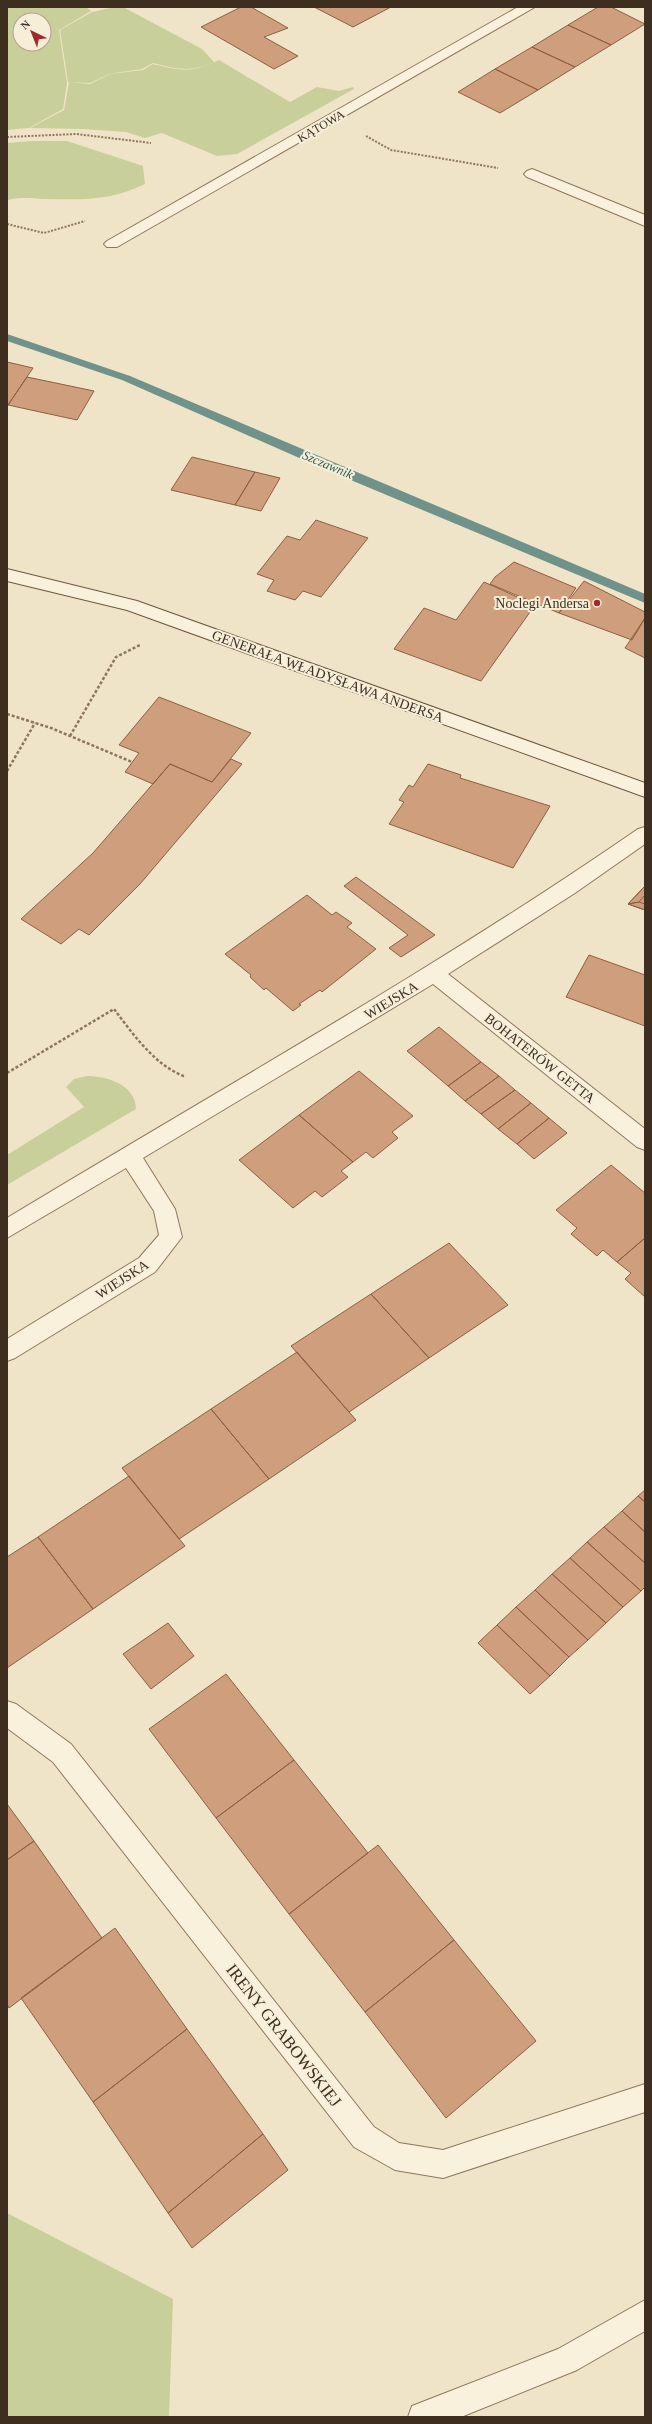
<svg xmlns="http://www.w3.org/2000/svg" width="652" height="2424" viewBox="0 0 652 2424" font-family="'Times New Roman',serif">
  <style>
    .green { fill: #c9cf9b; fill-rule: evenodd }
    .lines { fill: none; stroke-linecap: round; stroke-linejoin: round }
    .stream { fill: #6f938a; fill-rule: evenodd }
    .building { fill: #cf9f7d; stroke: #8d5f41 }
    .lane-casing { stroke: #8d765c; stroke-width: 2 }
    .street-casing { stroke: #8d765c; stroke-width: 2 }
    .secondary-casing { stroke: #6f573f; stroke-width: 2 }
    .path-far1 { stroke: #8d765c; stroke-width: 2; stroke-dasharray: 2 1.5; stroke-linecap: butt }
    .path { stroke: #8d765c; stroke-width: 2.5; stroke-dasharray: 3 2; stroke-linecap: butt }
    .lane { fill: #faf1dc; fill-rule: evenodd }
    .street { fill: #faf1dc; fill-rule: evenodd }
    .secondary { fill: #faf1dc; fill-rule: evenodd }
    .poi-dot { fill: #9e2a2b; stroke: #f7eed8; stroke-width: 1.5 }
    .labels { text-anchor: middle; stroke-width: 4; stroke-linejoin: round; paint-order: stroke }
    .far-street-label { font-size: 12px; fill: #3d2e20; stroke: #f7eed8 }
    .far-water-label { font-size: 13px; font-style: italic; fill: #2f5d5a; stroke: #f7eed8 }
    .poi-label { font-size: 14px; fill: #3d2e20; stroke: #f7eed8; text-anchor: end }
    .street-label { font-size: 14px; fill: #3d2e20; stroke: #f7eed8 }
    .near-street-label { font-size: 17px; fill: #3d2e20; stroke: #f7eed8 }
  </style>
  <rect width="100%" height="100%" fill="#f0e4c8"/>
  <path class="green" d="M7,7H86L91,11L59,30L67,83L63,109L29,128L7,130ZM20,20H44V44H20Z
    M115,7H123L202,49L214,62C191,73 177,69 153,63L142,69L109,74L90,83L68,82L60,30L92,12Z
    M219,60L290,102L317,87L339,91L353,87L354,89L237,154L217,156L162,133L145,138L126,132L82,129L30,128L64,110L69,82L90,84L110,74L143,70L153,64C181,71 193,73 219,60Z
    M31,141H67L143,166L145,184C113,200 85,200 50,199C33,199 24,196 7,200V143Z
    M87,1076C107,1076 136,1085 136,1109L7,1185V1155L84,1107L66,1087L74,1079Z
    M7,2213L173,2299L169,2417H7Z"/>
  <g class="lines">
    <path class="stream" d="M7,334L130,376L645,594V603L322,468L122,380L7,341Z"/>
  </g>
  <path class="building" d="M241,7H251L288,28L264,37L298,56L274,69L201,27Z
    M314,7H391L353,27Z
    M598,7H611L645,24L611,45L568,25Z
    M568,25L611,45L575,67L532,47Z
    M532,47L575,67L538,90L495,69Z
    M495,69L538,90L500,113L458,92Z
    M7,362L33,368L8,405H7Z
    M27,377L94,391L77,420L8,405Z
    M192,457L255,472L235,505L171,490Z
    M255,472L280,478L261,511L235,505Z
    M316,520L368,538L321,597L303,591L295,600L267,591L274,580L257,574L287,536L300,540Z
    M514,562L576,588L559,613L490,584L495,577Z
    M584,581L645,612V618L632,640L559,613Z
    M484,582L535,605L481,681L394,649L424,608L456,620Z
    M645,618V658L625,648Z
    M159,697L251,733L212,782L170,764L153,784L125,772L139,753L119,745Z
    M231,759L242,764L140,884L89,935L79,929L61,944L21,919L93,853L170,764L212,782Z
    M428,764L461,775L460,778L550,806L513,868L389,824L404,802L399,800L409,785L413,787Z
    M356,877L435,935L401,957L389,948L408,935L344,886Z
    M645,886V910L628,904Z
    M645,886V895L639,902L628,904Z
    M307,895L332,915L336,912L352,923L347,927L376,949L322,992L320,990L299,1004L301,1005L293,1011L266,988L264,990L250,977L251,975L225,954Z
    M639,902L645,904V910L628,904Z
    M589,955L645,975V1026L566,997Z
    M439,1027L481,1062L448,1086L407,1051Z
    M481,1062L499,1076L465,1101L448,1086Z
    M359,1071L413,1116L392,1132L398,1138L373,1158L366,1152L353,1162L299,1115Z
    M499,1076L515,1090L481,1114L465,1101Z
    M515,1090L531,1103L498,1129L481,1114Z
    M531,1103L549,1118L517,1144L498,1129Z
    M299,1115L353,1162L341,1171L348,1177L322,1197L315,1191L293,1208L239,1160Z
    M549,1118L567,1133L534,1159L517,1144Z
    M611,1165L645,1193V1238L617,1262L603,1250L597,1256L571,1234L577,1228L556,1210Z
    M645,1238V1297L625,1279L631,1273L617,1262Z
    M449,1243L508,1305L429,1358L371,1294Z
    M371,1294L429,1358L349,1412L291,1346Z
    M297,1352L356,1420L269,1479L211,1409Z
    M211,1409L269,1479L179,1539L122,1468Z
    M129,1476L185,1546L93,1609L38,1537Z
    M645,1490V1502L638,1496Z
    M638,1496L645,1502V1532L622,1511Z
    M622,1511L645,1532V1563L604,1527Z
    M604,1527L645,1563V1587L641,1591L587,1542Z
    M38,1537L93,1609L7,1668V1557Z
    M587,1542L641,1591L623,1607L570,1558Z
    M570,1558L623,1607L606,1623L552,1574Z
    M552,1574L606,1623L588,1640L535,1590Z
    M535,1590L588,1640L569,1657L516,1607Z
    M516,1607L569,1657L550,1676L497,1625Z
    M168,1623L194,1656L151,1689L123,1654Z
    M497,1625L550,1676L530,1694L478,1643Z
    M226,1674L294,1760L216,1818L149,1729Z
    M294,1760L368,1853L289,1914L216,1818Z
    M7,1804L34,1841L7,1860Z
    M34,1841L102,1938L9,2008L7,2004V1860Z
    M378,1845L454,1940L365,2012L289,1914Z
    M115,1928L187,2029L93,2102L21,1998Z
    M454,1940L536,2041L446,2118L365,2012Z
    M187,2029L263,2134L168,2213L93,2102Z
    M263,2134L288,2170L192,2248L168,2213Z"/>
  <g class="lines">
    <defs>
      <path id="lane" d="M645,2300V2331L577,2370L461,2417H408L412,2406L558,2349Z"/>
      <path id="street" d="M518,7H535L117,247H107L104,244L107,241Z
        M532,169L645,215V226L527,177L524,174L527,171Z
        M645,827V844L575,893L448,974L645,1129V1150L637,1147L433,984L143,1158L175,1209L182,1237L155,1272L15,1358L7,1361V1339L139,1258L159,1235L154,1211L126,1168L7,1238V1218C218,1090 434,970 638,829Z
        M7,1701L16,1704L71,1744L374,2127L399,2143L443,2150L645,2084V2112L443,2178L395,2170L354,2147L53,1762L7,1728Z"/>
      <path id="secondary" d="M7,569L137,601L645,783V797L127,610L7,581Z"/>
    </defs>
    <use href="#lane" class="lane-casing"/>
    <use href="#street" class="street-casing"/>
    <use href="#secondary" class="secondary-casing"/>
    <path class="path-far1" d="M366,136L391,150L498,168
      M7,137L76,134L151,143
      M7,224L44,233L85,221"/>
    <path class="path" d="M7,714L51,728L132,762
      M70,736L116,657L140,645
      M7,771L35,723
      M7,1073L114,1009C133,1034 155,1066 186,1077"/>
    <use href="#lane" class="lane"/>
    <use href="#street" class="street"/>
    <use href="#secondary" class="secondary"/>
  </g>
  <circle class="poi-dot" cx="597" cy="603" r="4"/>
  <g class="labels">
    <g class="far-street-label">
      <text transform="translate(321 126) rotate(-30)" y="4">KĄTOWA</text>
    </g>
    <g class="far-water-label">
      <text transform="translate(328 464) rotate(23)" y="5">Szczawnik</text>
    </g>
    <g class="poi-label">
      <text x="589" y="608">Noclegi Andersa</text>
    </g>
    <g class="street-label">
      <text transform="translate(328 676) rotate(20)" y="5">GENERAŁA WŁADYSŁAWA ANDERSA</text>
      <text transform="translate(391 1000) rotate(-31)" y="5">WIEJSKA</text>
      <text transform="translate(540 1058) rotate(38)" y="5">BOHATERÓW GETTA</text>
      <text transform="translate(122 1279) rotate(-33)" y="5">WIEJSKA</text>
    </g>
    <g class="near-street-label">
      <text transform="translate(284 2035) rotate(52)" y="6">IRENY GRABOWSKIEJ</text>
    </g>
  </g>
  <rect width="652" height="2424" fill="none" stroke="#3d2e20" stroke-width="16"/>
  <g transform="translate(32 32) rotate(317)"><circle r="19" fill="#f7eed8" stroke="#ada18e"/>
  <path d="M0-3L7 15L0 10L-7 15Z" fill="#9e2a2b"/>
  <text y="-6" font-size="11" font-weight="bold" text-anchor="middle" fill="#3d2e20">N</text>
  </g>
</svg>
